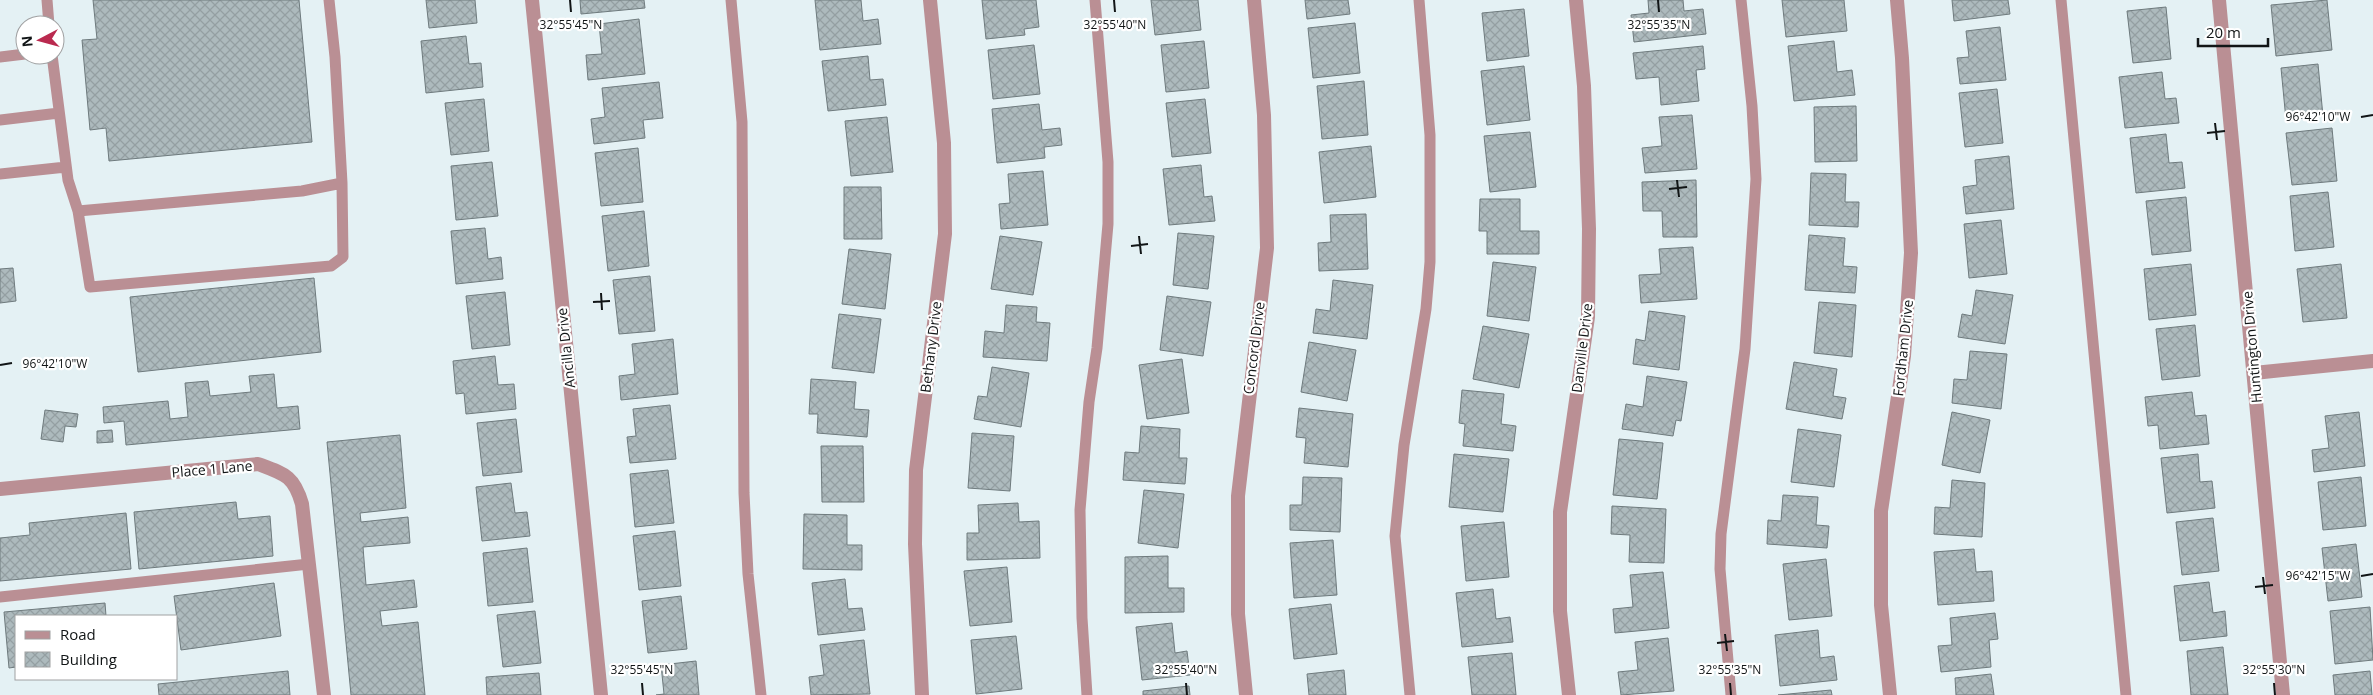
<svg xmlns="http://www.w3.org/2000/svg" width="2373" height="695" viewBox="0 0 2373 695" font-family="'Open Sans',sans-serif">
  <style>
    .building { fill: url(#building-cross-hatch); stroke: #6e7a7d }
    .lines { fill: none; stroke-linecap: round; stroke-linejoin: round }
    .service { stroke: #ba8f94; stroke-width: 11 }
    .minor { stroke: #ba8f94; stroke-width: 14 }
    .ticks { fill: none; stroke: #111516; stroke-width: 2 }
    .labels { text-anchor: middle; stroke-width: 4.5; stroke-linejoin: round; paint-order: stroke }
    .street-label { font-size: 14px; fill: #111516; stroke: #fff }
    .ticks-label { font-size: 12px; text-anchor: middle; fill: #111516; stroke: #fff; stroke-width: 4.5; stroke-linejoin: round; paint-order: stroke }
  </style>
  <defs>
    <pattern id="building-cross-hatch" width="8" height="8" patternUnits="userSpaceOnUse" patternTransform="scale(1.25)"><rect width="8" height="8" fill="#adbabd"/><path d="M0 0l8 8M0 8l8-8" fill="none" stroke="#949fa2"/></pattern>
  </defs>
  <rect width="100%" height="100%" fill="#e4f1f4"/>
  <path class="building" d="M93,0H299L312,142L109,161L106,128L90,130L82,40L97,39Z
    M426,0H475L477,23L429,28Z
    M580,0H644L645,8L581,14Z
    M815,0H861L863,21L878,19L881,44L820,50Z
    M982,0H1036L1039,27L1024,29L1025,35L986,39Z
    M1151,0H1198L1201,30L1155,35Z
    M1305,0H1348L1350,14L1307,19Z
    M1648,0H1683L1684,11L1703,9L1706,34L1634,42L1631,15L1649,13Z
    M1782,0H1844L1847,31L1786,37Z
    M1952,0H2008L2010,14L1954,21Z
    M2327,0L2332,50L2276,56L2271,5Z
    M2166,7L2171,59L2133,63L2127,11Z
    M1524,9L1529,56L1487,61L1482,13Z
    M639,19L645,74L588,80L586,55L602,54L599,24Z
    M1355,23L1360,73L1313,78L1308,28Z
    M2000,27L2006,80L1960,84L1957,58L1969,57L1966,31Z
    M466,36L469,64L481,63L483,87L426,93L421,41Z
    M1204,41L1209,88L1166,92L1161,45Z
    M1834,41L1837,72L1852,70L1855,95L1794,101L1788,46Z
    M1034,45L1040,94L993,99L988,50Z
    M1703,46L1705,69L1696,70L1699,101L1661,105L1659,77L1636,79L1633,53Z
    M868,56L870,80L883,79L886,105L828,111L822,61Z
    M2318,64L2323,116L2286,120L2281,68Z
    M1524,66L1530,120L1487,125L1481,71Z
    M2162,72L2165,99L2176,98L2179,123L2125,128L2119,77Z
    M1364,81L1368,135L1322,139L1317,86Z
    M659,82L663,118L643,120L645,138L594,144L591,119L605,117L602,88Z
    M1997,89L2003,143L1965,147L1959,93Z
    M484,99L489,151L451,155L445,103Z
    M1205,99L1211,153L1172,157L1166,103Z
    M1039,104L1042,130L1060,128L1062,145L1044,147L1045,158L997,163L992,109Z
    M1856,106L1857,161L1815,162L1814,107Z
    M1692,115L1697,169L1645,173L1642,148L1662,146L1659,117Z
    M887,117L893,172L851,176L845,121Z
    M2332,128L2337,181L2292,185L2286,133Z
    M1530,132L1536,187L1490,192L1484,136Z
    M2166,134L2169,163L2182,162L2185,188L2136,193L2130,138Z
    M1371,146L1376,197L1324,203L1319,152Z
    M638,148L643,202L601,206L595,153Z
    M2009,156L2014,209L1966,214L1963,187L1977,185L1975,160Z
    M492,162L498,216L456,220L451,166Z
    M1201,165L1204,197L1212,196L1215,221L1169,225L1163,169Z
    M1043,171L1048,225L1001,229L999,204L1010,203L1008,174Z
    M1811,173L1846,174L1845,202H1859L1858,227L1809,225Z
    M1696,180L1697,237H1663L1662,211H1643L1642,182Z
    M844,187H881L882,239H844Z
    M2328,192L2334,247L2295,251L2290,196Z
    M2186,197L2191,251L2152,255L2146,201Z
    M1480,199H1520V231H1539V254H1487V231H1479Z
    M644,211L649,266L608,271L602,216Z
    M1366,214L1368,269L1319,271L1318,243L1331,242L1330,215Z
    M2001,220L2007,274L1969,278L1964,224Z
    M485,228L488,259L501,257L503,279L456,284L451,231Z
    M1178,233L1214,236L1208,289L1173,285Z
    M1809,235L1845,238L1843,266L1857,267L1855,293L1805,290Z
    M1000,236L1042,242L1033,295L991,289Z
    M1693,247L1697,299L1641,303L1639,275L1661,274L1659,249Z
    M849,249L891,254L885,309L842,304Z
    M1493,262L1536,267L1529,321L1487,316Z
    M2191,264L2196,315L2149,320L2144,269Z
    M2341,264L2347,318L2303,322L2297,269Z
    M13,268L16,301L0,303V269Z
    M650,276L655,331L619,334L613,280Z
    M314,278L321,352L138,372L130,297Z
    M1333,280L1373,285L1367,339L1313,333L1316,309L1330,311Z
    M1976,290L2013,295L2005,344L1958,337L1962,314L1972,316Z
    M505,292L510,345L472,349L466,296Z
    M1167,296L1211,302L1203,356L1160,350Z
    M1819,302L1856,305L1852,357L1814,353Z
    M1006,305L1037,307L1036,322L1050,323L1047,361L983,357L985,331L1004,333Z
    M1649,311L1685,316L1679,370L1633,364L1636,339L1645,341Z
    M839,314L881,319L874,373L832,368Z
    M2195,325L2200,376L2162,380L2156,329Z
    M1483,326L1529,334L1519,388L1473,379Z
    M673,339L678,394L621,400L619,376L635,374L632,344Z
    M1309,342L1356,350L1347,401L1301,392Z
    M1970,351L2007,354L2001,409L1952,403L1954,379L1967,380Z
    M495,356L498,385L514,384L516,409L466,414L464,393L456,394L453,361Z
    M1182,359L1189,413L1147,419L1139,365Z
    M1794,362L1837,369L1833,396L1846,398L1842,419L1786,409Z
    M992,367L1029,373L1021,427L974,419L978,396L987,397Z
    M274,374L277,408L298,406L300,429L126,445L124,421L104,423L103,407L168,401L170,419L188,417L185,383L208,381L210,396L251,392L249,376Z
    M1647,376L1687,382L1681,421L1676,420L1673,436L1622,429L1626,404L1643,407Z
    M811,379L856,382L854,409L869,410L867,437L817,433L818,414H809Z
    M1462,390L1504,394L1501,424L1516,426L1513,451L1463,446L1465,424L1459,423Z
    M2192,392L2195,416L2206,415L2209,444L2160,449L2158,425L2148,426L2145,397Z
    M670,405L676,459L630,463L627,437L636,436L633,409Z
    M1299,408L1353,414L1348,467L1304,463L1306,438L1296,437Z
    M45,410L78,414L76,427L65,426L63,442L41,439Z
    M1952,412L1990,420L1980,473L1942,465Z
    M2359,412L2365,466L2314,472L2312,450L2329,448L2325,416Z
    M516,419L522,472L483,476L477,423Z
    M1141,426L1180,429L1179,458H1187L1185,484L1123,480L1125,452L1139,453Z
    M1798,429L1841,435L1834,487L1791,482Z
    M112,430L113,442L97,443V431Z
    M972,433L1014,436L1010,491L968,488Z
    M400,435L406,508L360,513L361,522L408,517L410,543L363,547L366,585L414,580L417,607L380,611L382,626L418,622L425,695H351L327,442Z
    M1619,439L1663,443L1657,499L1613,495Z
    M821,446H863L864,502H822Z
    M1454,454L1509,459L1503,512L1449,507Z
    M2198,454L2200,482L2212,481L2215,508L2167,513L2161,458Z
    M668,470L674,523L635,527L630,474Z
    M1303,477L1342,478L1340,532L1290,530V505H1302Z
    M2361,477L2366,526L2323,530L2318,482Z
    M1952,480L1985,483L1982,537L1934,534L1935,507L1950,508Z
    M511,483L515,513L527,512L530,536L482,541L476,487Z
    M1144,490L1184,494L1178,548L1138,543Z
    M1783,495L1818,497L1816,525L1829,526L1827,548L1767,544L1768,520L1781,521Z
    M236,502L238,519L270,516L273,556L139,569L134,512Z
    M1018,503L1019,522L1039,521L1040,558L967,560V533H979L978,505Z
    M1612,506L1666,509L1664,563L1629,562L1630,535L1611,534Z
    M126,513L131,569L0,581V538L30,535L29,523Z
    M804,514L847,515V545H862V570L803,569Z
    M2213,518L2219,571L2182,575L2176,522Z
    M1504,522L1509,577L1466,581L1461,526Z
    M675,531L681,586L639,590L633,536Z
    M1333,540L1337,595L1294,598L1290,543Z
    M2356,544L2362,597L2328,601L2322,548Z
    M527,548L533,602L488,606L483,553Z
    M1974,549L1976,572L1992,571L1994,601L1938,605L1934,552Z
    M1168,556V588H1184V612L1125,613V557Z
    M1826,559L1832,616L1789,620L1783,564Z
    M1007,567L1012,622L970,626L964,571Z
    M1663,572L1669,628L1615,633L1613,609L1633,607L1630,575Z
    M845,579L848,609L862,608L865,630L818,635L812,583Z
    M2209,582L2213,613L2225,611L2227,636L2180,641L2174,586Z
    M274,583L281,636L181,650L174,596Z
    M1493,589L1496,619L1510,617L1513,642L1462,647L1456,593Z
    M681,596L687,649L648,653L642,601Z
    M105,603L106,616H16V667L9,668L4,612Z
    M1331,604L1337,654L1294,659L1289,609Z
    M2370,607L2373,660L2335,664L2330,611Z
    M535,611L541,663L503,667L497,615Z
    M1995,613L1998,639L1989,640L1991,667L1941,672L1938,646L1952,645L1950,618Z
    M1172,623L1175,653L1187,651L1190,675L1142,680L1136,627Z
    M1818,630L1820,658L1834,656L1837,680L1780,686L1775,635Z
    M1016,636L1022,689L976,694L971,640Z
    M1668,638L1674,691L1621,695L1618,672L1638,670L1635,642Z
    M864,640L870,694L811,695L809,677L824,675L820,645Z
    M2223,647L2228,695H2191L2187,651Z
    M1512,653L1516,695H1472L1468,657Z
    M696,661L699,695H656L664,694L661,665Z
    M1344,670L1346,695H1309L1307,674Z
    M288,671L290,695H159L158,684Z
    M2370,671L2372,695H2335L2333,675Z
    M539,673L541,695H487L486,677Z
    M1991,674L1994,695H1956L1955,678Z
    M1189,686L1190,695H1143V691Z
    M1831,690L1832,695H1778Z"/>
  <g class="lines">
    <path class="service" d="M47,0L49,25
      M731,0L742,122L744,493L748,574L761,695
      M2061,0L2126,695
      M52,55L68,180L78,211L302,191L342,183L335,57L329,0
      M0,57L25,54
      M0,120L59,113
      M0,174L66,167
      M78,211L90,287L331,266L343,257L342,183
      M0,597L309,564
      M1087,695L1082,618L1080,510L1089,402L1097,348L1108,224V162L1095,0
      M1410,695L1395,536L1404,445L1426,309L1430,262V135L1419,0
      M1731,695L1720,569L1721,534L1745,349L1756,179L1752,106L1741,0"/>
    <path class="minor" d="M532,0L601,695
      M2219,0L2283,695
      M2254,373L2373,361
      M0,489L258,464C285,474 294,476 302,504L324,695
      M922,695L915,544L916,470L945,234L944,143L930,0
      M1246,695L1238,614V496L1267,248L1264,115L1254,0
      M1569,695L1560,611V512L1588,317L1589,229L1584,86L1576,0
      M1890,695L1881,605V511L1904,356L1911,253L1902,58L1897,0"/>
  </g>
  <path class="ticks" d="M570,0L571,12M1114,0L1115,12M1658,0L1659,12M2361,117L2373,115M2215,123L2217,140M2207,133L2225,131M1677,180L1679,197M1669,189L1687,187M1139,236L1141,254M1131,246L1148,244M601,293L602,310M593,302L610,301M0,365L12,363M2361,576L2373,574M2263,577L2265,594M2255,587L2273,585M1725,634L1727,651M1717,643L1734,641M642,683L643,695M1186,683L1187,695M1730,683L1731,695M2274,683L2275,695"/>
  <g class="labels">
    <g class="street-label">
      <text transform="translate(931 347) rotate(-83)" y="5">Bethany Drive</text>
      <text transform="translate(2252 347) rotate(-95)" y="5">Huntington Drive</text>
      <text transform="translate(566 348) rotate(-96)" y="5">Ancilla Drive</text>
      <text transform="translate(1254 348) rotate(-83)" y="5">Concord Drive</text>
      <text transform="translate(1582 348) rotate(-83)" y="5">Danville Drive</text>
      <text transform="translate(1903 348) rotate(-84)" y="5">Fordham Drive</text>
      <text transform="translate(212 469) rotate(-5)" y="5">Place 1 Lane</text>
    </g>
  </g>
  <g class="ticks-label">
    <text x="571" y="29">32°55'45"N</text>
    <text x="1115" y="29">32°55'40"N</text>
    <text x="1659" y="29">32°55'35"N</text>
    <text x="2318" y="121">96°42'10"W</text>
    <text x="55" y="368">96°42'10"W</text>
    <text x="2318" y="580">96°42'15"W</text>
    <text x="642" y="674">32°55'45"N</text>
    <text x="1186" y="674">32°55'40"N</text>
    <text x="1730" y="674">32°55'35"N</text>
    <text x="2274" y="674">32°55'30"N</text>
  </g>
  <rect x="15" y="615" width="162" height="65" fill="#ffffff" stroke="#a0a1a2"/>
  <rect x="25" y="631" width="25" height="8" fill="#ba8f94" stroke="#a0a1a2"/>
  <text x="60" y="640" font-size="15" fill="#111516">Road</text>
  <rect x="25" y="652" width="25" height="15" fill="url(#building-cross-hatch)" stroke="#a0a1a2"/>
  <text x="60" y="665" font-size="15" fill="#111516">Building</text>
  <g transform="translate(40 40) rotate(264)"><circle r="24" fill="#ffffff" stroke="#a0a1a2"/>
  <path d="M0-4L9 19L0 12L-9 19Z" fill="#ba2a4f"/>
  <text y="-8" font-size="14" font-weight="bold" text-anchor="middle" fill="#111516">N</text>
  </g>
  <path d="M2198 38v8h70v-8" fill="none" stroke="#111516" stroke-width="2.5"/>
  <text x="2206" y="38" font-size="15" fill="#111516" stroke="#ffffff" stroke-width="4" paint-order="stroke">20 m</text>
</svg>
